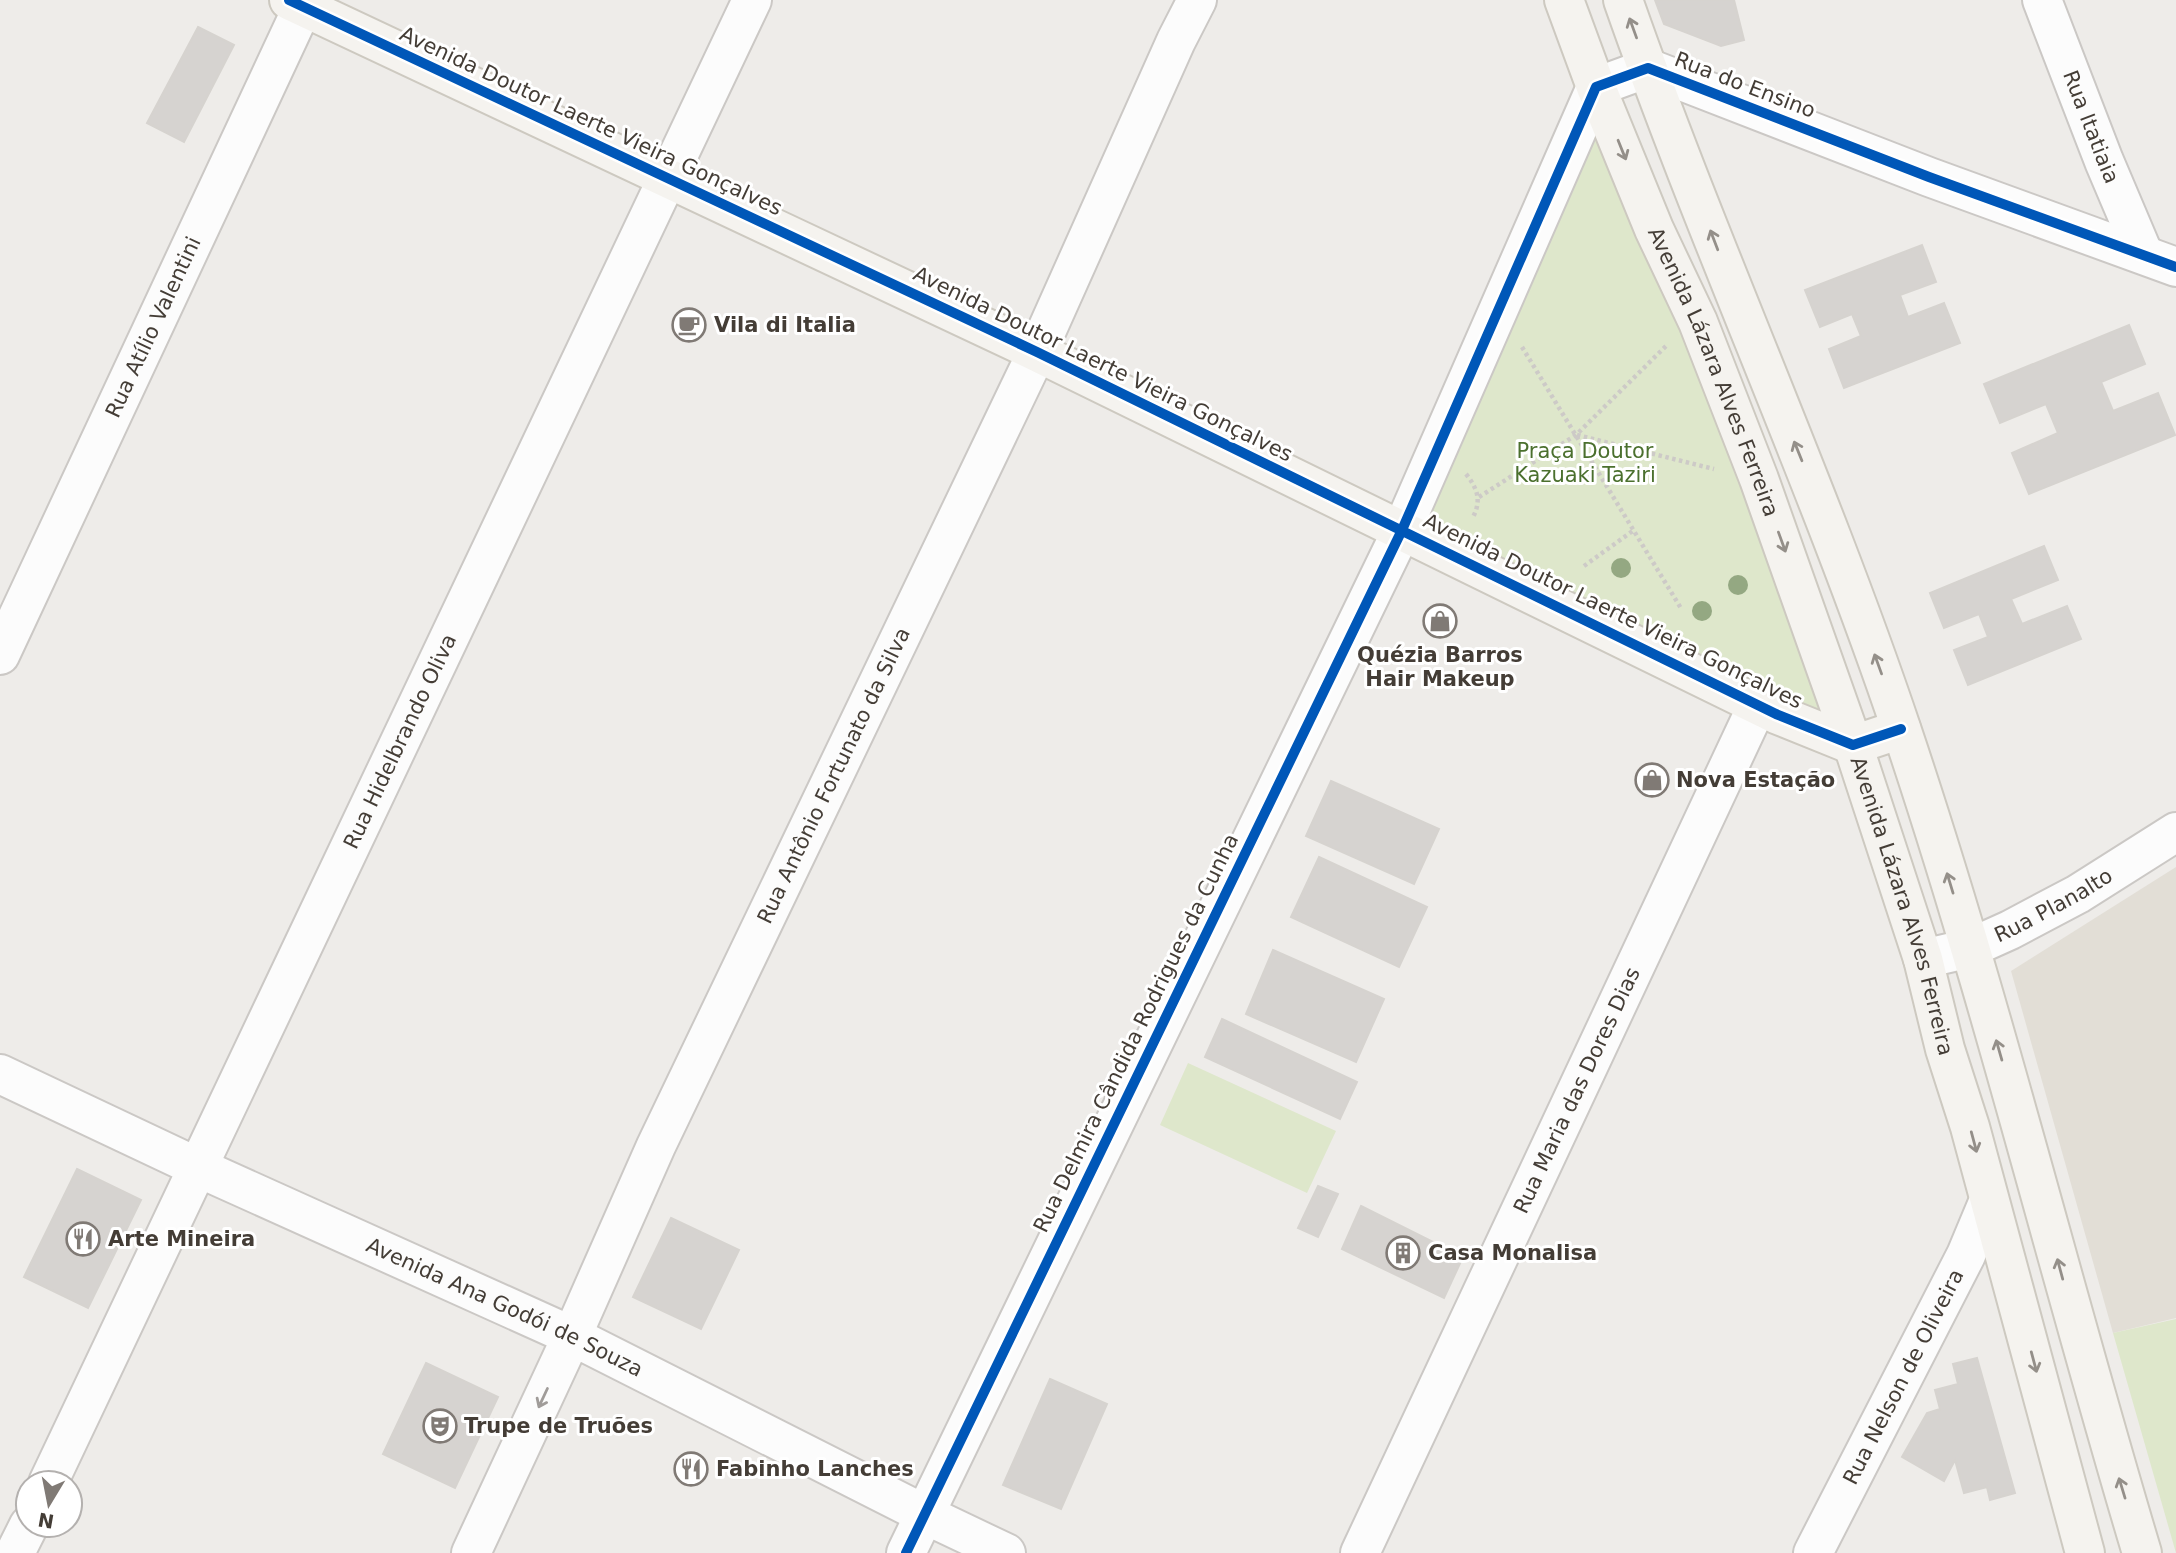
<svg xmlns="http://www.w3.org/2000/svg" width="2176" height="1553" viewBox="0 0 2176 1553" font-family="'DejaVu Sans',sans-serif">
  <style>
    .residential { fill: #e2ded6 }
    .green { fill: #dee7cb }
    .building { fill: #d6d3d0; stroke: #d6d3cf; stroke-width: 2 }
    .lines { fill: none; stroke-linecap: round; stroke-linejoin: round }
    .street-casing { stroke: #cbc8c5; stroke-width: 42 }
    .secondary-casing { stroke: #cdc9c0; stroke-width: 42 }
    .path { stroke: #cdcac7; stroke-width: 4.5; stroke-dasharray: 3.5 3.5; stroke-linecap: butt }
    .street { stroke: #fcfcfc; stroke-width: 38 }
    .secondary { stroke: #f5f3ef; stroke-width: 38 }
    .cycleway-casing { stroke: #fff; stroke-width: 15 }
    .cycleway { stroke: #0057b8; stroke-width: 10 }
    .tree { fill: #94a882 }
    .oneway { stroke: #948f89 }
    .oneway2 { stroke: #a09c99 }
    .labels { text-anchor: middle; stroke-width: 6; stroke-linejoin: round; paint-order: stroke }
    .street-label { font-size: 21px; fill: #443d36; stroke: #fff }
    .poi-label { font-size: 21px; font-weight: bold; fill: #443d36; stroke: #fff; text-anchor: start }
    .park-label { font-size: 21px; fill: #4b702e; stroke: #fff }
  </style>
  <rect width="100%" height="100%" fill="#eeece9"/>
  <path class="residential" d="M2176,867V1318L2113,1333L2011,971Z"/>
  <path class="green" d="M1592,90L1848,751L1402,530Z
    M1188,1063L1336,1131L1307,1193L1160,1125Z
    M2176,1319V1553L2113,1333Z"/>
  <path class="building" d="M1655,0H1734L1744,40L1721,46L1664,24Z
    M198,27L234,45L184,142L147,123Z
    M1922,245L1936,282L1900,295L1908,317L1944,303L1960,343L1844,388L1829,349L1861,336L1852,314L1820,327L1805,290Z
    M2129,325L2145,364L2101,382L2113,411L2158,393L2175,435L2029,494L2012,453L2058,433L2046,404L2000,423L1984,384Z
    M2044,546L2058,580L2011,599L2022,624L2067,606L2081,639L1968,685L1954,650L1988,637L1979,614L1944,628L1930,593Z
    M1331,781L1439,829L1414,884L1306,836Z
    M1319,857L1427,907L1399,967L1291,917Z
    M1273,950L1384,999L1356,1062L1246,1014Z
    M1222,1019L1357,1082L1340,1119L1205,1057Z
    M77,1169L141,1200L88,1308L24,1277Z
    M1318,1186L1338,1194L1318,1237L1298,1228Z
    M1361,1206L1463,1257L1444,1298L1342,1249Z
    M671,1218L739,1250L701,1329L633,1297Z
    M1977,1358L2015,1493L1990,1500L1987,1487L1964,1493L1955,1460L1944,1481L1902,1457L1927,1413L1940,1409L1935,1390L1958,1384L1953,1364Z
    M426,1363L498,1397L455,1488L383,1454Z
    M1050,1379L1107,1404L1061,1509L1003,1485Z"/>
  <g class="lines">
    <defs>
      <g id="street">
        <path id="s1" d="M2042,0L2104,161L2143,253"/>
        <path id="s2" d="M0,655L306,0"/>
        <path id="s3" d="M1923,959L1970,948L2010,930L2078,894L2176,832"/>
        <path id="s4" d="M0,1074L197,1167L572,1336L924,1514L1006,1553"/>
        <path id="s5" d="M48,1483L752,0"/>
        <path d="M15,1553L29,1525"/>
        <path id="s6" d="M471,1553L572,1336L656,1146L1037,352L1176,41L1197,0"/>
        <path d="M906,1553L1402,530L1596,87L1648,68L1929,177L2176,267"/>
        <path id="s7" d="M1360,1553L1758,704"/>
        <path id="s8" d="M1813,1553L1966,1255L1989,1200"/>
      </g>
      <g id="secondary">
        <path d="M289,0L1037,352L1776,714L1853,745L1901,729"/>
        <path id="s9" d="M1564,0L1596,87L1654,229L1698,322L1759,479L1853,745L1923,959L1945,1049L1970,1127L2085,1553"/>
        <path d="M1623,0C1709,246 1819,484 1902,731C1993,1002 2060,1280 2142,1553"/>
      </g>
    </defs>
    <use href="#street" class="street-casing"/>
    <use href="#secondary" class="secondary-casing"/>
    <path class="path" d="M1522,347L1682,610
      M1577,435L1714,469
      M1466,474C1477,488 1482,500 1473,517
      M1479,497L1576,435L1668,344
      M1584,566L1634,530"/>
    <use href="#street" class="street"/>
    <use href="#secondary" class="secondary"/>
    <defs>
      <path id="cycleway" d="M289,0L1037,352L1776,714L1853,745L1901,729
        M906,1553L1402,530L1596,87L1648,68L1929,177L2176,267"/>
    </defs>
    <use href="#cycleway" class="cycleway-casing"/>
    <use href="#cycleway" class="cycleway"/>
  </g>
  <g class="tree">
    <circle cx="1621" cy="568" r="10"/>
    <circle cx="1738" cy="585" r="10"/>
    <circle cx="1702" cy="611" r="10"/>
  </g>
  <defs><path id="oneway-shaft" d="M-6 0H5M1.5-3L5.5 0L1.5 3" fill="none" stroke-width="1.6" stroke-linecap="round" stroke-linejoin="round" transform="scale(1.75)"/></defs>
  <g class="oneway">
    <use href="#oneway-shaft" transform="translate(1633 28) rotate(-110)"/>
    <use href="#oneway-shaft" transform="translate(1622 150) rotate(68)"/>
    <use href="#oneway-shaft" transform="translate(1714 240) rotate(-111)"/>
    <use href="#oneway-shaft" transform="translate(1798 451) rotate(-112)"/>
    <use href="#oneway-shaft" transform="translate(1782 542) rotate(70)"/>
    <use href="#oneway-shaft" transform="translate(1878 664) rotate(-110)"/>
    <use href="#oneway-shaft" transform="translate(1950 883) rotate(-107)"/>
    <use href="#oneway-shaft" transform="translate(1999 1050) rotate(-106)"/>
    <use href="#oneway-shaft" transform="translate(1974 1142) rotate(75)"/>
    <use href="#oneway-shaft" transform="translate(2060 1269) rotate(-105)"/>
    <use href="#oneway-shaft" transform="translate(2034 1362) rotate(75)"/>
    <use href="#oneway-shaft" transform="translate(2122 1488) rotate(-107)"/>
  </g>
  <use class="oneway2" href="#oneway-shaft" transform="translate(543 1398) rotate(115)"/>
  <defs>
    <symbol id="cafe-ring" viewBox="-11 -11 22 22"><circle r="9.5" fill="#fff" stroke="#807a75" stroke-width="1.5"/><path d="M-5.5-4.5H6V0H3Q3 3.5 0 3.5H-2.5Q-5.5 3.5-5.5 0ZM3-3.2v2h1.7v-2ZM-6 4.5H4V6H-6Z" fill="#807a75"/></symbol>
    <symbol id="shop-ring" viewBox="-11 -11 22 22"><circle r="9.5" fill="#fff" stroke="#807a75" stroke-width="1.5"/><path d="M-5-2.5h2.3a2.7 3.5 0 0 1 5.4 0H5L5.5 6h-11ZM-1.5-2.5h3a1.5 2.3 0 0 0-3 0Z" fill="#807a75"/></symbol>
    <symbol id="restaurant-ring" viewBox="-11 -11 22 22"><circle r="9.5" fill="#fff" stroke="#807a75" stroke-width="1.5"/><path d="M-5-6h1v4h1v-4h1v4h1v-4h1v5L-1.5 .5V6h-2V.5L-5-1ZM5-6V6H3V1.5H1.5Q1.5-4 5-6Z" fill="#807a75"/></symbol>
    <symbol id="building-ring" viewBox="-11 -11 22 22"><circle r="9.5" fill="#fff" stroke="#807a75" stroke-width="1.5"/><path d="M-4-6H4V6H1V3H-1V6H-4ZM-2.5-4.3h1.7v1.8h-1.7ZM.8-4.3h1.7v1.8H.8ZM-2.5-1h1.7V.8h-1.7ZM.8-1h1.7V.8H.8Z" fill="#807a75"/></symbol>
    <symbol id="theatre-ring" viewBox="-11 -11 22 22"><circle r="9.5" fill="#fff" stroke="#807a75" stroke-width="1.5"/><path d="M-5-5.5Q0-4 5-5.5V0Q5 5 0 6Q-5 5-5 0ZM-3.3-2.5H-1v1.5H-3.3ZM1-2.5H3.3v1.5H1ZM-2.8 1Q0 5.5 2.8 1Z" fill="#807a75"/></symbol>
  </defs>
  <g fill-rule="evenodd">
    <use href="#cafe-ring" x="670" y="306" width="38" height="38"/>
    <use href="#shop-ring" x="1421" y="602" width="38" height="38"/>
    <use href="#shop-ring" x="1633" y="761" width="38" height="38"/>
    <use href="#restaurant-ring" x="64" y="1220" width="38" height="38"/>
    <use href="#building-ring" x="1384" y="1234" width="38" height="38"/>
    <use href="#theatre-ring" x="421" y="1407" width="38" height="38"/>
    <use href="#restaurant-ring" x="672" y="1450" width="38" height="38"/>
  </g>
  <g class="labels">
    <g class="street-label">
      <text transform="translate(1745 85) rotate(21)" y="7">Rua do Ensino</text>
      <text transform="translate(591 121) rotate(25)" y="7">Avenida Doutor Laerte Vieira Gonçalves</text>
      <text dy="7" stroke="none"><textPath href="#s1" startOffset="136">Rua Itatiaia</textPath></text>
      <text dy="7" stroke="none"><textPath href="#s2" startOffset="362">Rua Atílio Valentini</textPath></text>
      <text transform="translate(1103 364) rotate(26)" y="7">Avenida Doutor Laerte Vieira Gonçalves</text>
      <text dy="7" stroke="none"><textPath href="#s9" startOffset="401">Avenida Lázara Alves Ferreira</textPath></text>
      <text transform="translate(1613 611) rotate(26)" y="7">Avenida Doutor Laerte Vieira Gonçalves</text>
      <text dy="7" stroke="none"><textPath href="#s5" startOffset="821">Rua Hidelbrando Oliva</textPath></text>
      <text dy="7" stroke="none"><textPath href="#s6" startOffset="858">Rua Antônio Fortunato da Silva</textPath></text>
      <text dy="7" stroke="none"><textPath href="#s3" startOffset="142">Rua Planalto</textPath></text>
      <text dy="7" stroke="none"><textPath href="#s9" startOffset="968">Avenida Lázara Alves Ferreira</textPath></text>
      <text transform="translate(1136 1033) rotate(-64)" y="7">Rua Delmira Cândida Rodrigues da Cunha</text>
      <text dy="7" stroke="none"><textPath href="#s7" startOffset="511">Rua Maria das Dores Dias</textPath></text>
      <text dy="7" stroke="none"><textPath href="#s4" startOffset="556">Avenida Ana Godói de Souza</textPath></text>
      <text dy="7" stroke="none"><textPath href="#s8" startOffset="198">Rua Nelson de Oliveira</textPath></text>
    </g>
    <g class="poi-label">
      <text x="714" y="332">Vila di Italia</text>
      <text x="1440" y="662" text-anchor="middle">Quézia Barros<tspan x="1440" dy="24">Hair Makeup</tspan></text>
      <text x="1676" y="787">Nova Estação</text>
      <text x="108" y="1246">Arte Mineira</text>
      <text x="1428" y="1260">Casa Monalisa</text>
      <text x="464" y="1433">Trupe de Truões</text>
      <text x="716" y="1476">Fabinho Lanches</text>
    </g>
    <g class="park-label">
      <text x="1585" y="458">Praça Doutor<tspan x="1585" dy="24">Kazuaki Taziri</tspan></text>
    </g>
  </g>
  <g transform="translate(49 1504) rotate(190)"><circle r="33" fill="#ffffff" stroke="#b4b1af" stroke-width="2"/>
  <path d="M0-5L12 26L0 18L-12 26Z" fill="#807a75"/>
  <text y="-10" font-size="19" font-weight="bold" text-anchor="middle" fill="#443d36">N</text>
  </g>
</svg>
